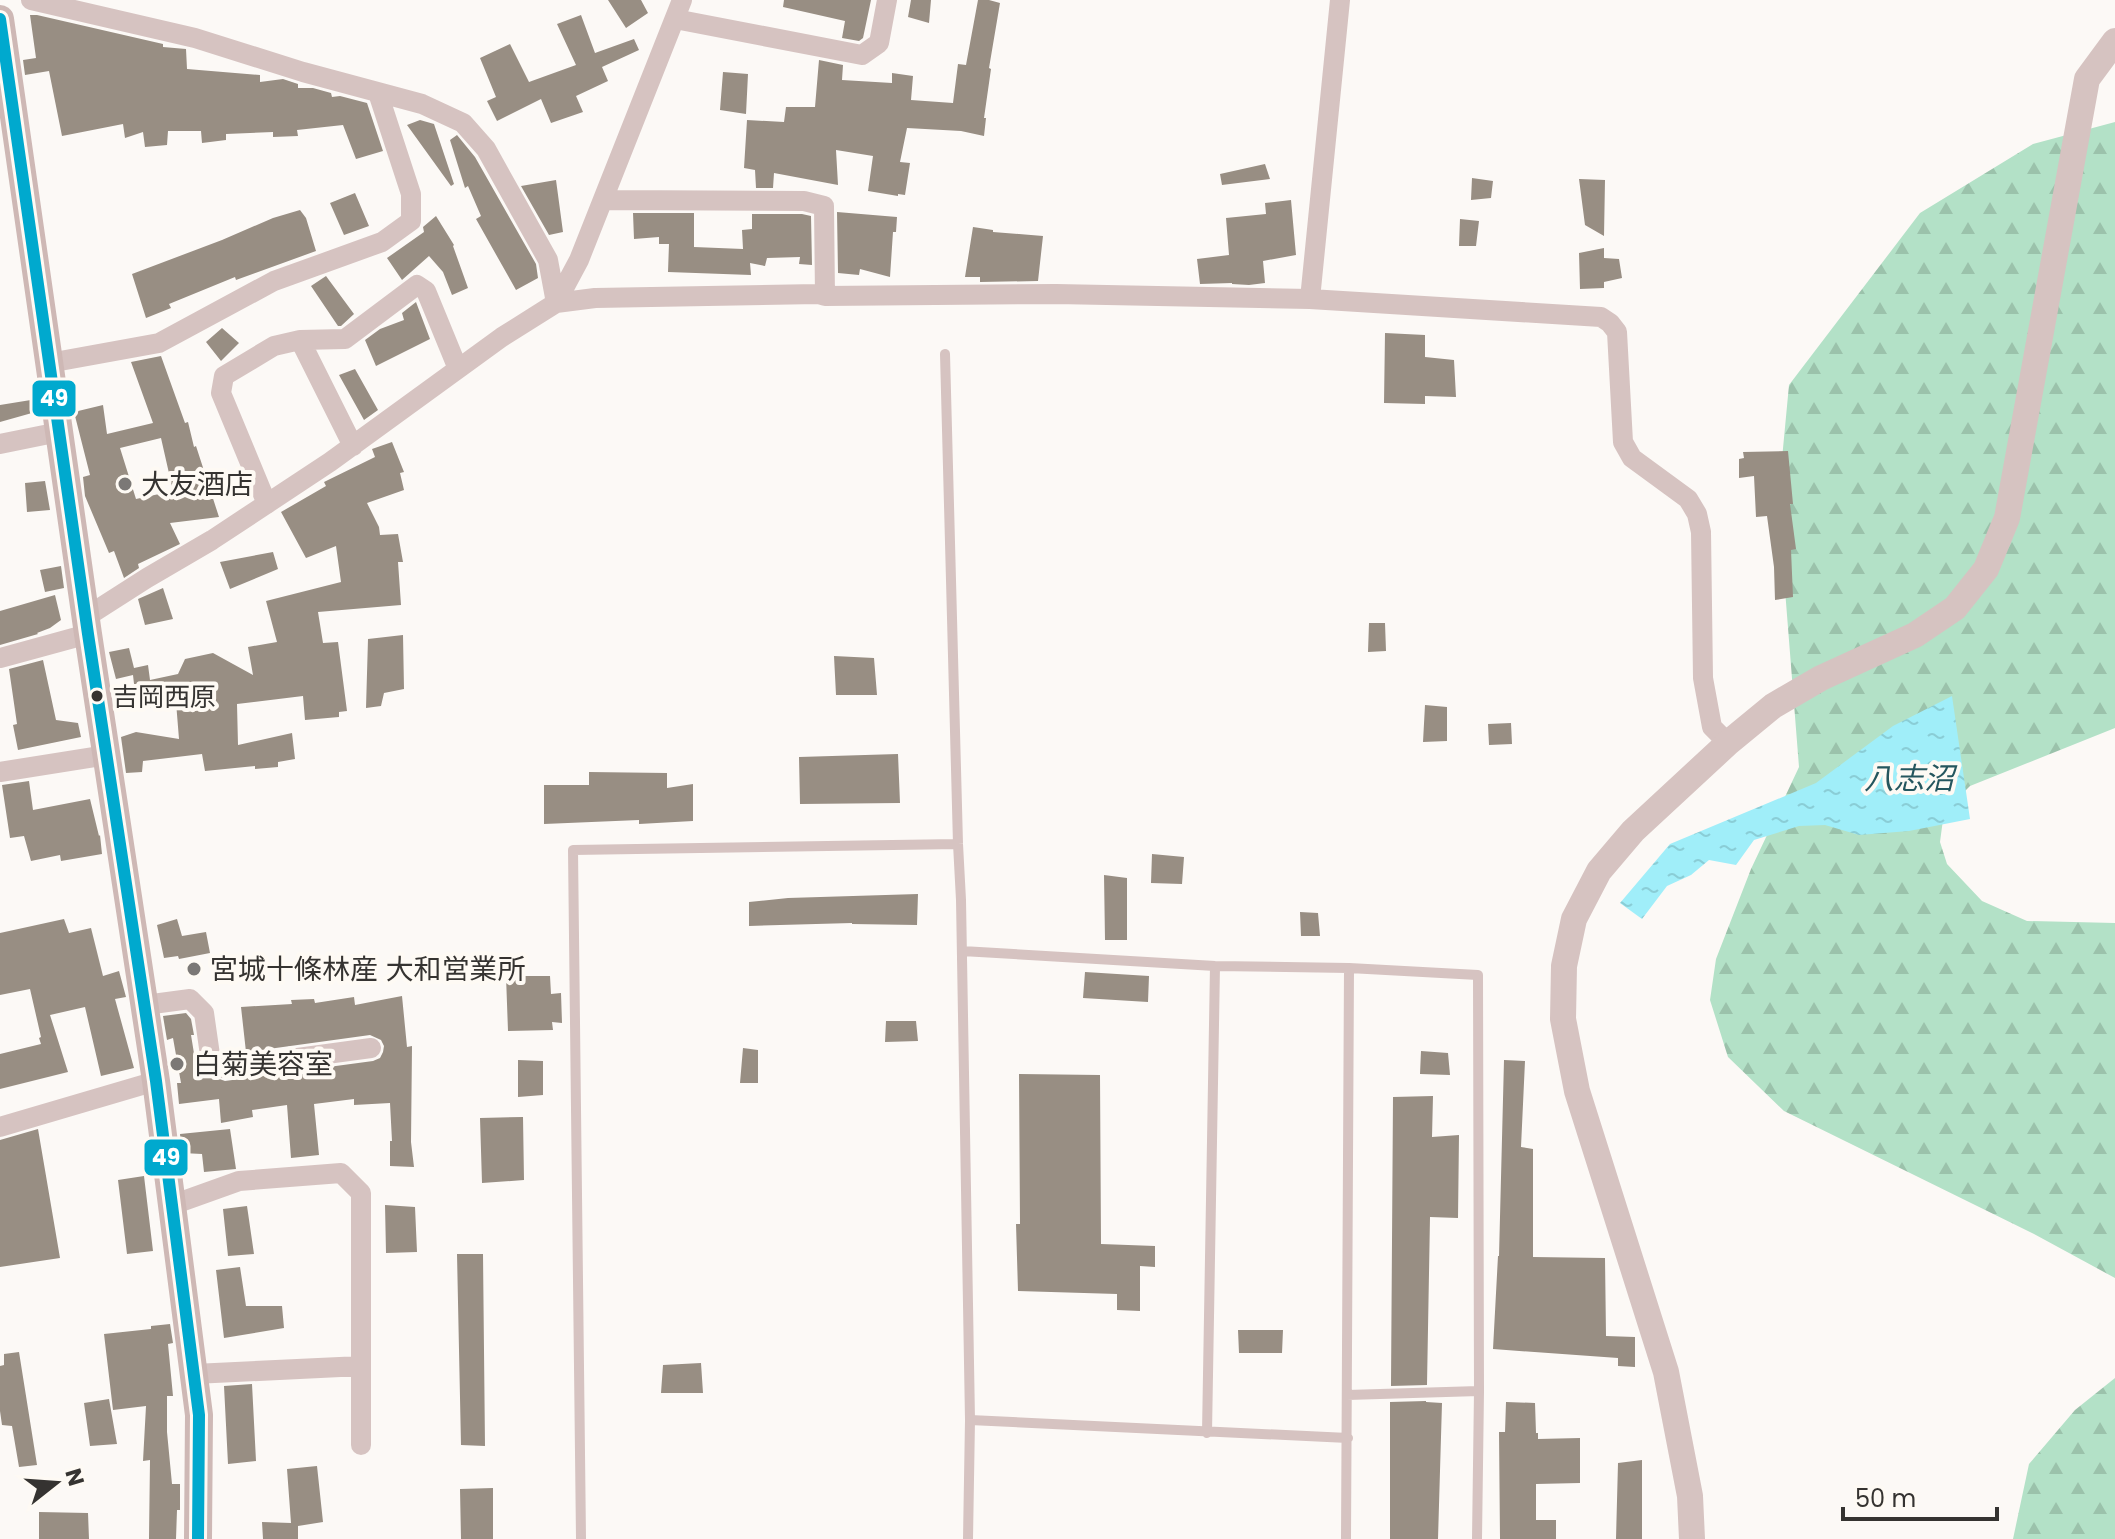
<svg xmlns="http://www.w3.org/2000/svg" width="2115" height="1539" viewBox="0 0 2115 1539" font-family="Poppins,'Noto Sans JP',sans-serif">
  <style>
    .forest { fill: url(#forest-firs) }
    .water { fill: url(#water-ripples) }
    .building { fill: #988e83; fill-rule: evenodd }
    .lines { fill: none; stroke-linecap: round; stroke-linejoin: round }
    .service { stroke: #d6c3c1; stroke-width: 10 }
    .minor { stroke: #d6c3c1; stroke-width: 20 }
    .tertiary { stroke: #d6c3c1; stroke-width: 26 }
    .secondary { stroke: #ceb8b5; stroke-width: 28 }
    .bus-1-casing { stroke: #fefaf4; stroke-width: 18 }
    .bus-1 { stroke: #00a9ce; stroke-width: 12 }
    .poi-dot { fill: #7b7876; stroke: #fefaf4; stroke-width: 3 }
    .bus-dot { fill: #353331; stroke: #fefaf4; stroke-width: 3 }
    .labels { text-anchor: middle; stroke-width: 8; stroke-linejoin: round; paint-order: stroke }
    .bus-label { font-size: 26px; fill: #353331; stroke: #fefaf4; text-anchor: start }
    .poi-label { font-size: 28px; fill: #353331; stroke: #fefaf4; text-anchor: start }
    .water-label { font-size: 30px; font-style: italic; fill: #25565e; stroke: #fefaf4 }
    .line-badge { stroke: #fefaf4; stroke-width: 3 }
    .badge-label { font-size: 22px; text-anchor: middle; font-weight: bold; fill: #fff }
  </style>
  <defs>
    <pattern id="forest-firs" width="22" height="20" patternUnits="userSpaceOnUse" patternTransform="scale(2)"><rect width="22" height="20" fill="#b3e1c7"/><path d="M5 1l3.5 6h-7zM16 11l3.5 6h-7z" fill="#9bc2ab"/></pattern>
    <pattern id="water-ripples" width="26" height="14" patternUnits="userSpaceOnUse" patternTransform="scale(2)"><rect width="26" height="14" fill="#a0eef9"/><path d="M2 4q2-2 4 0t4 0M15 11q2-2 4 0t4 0" fill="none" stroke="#8acdd6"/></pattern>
  </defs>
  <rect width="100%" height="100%" fill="#fcf9f6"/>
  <path class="forest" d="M2115,122V728L1970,786L1944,812L1940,842L1947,864L1982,901L2027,921L2115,923V1278L2034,1234L1784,1111L1728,1057L1710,1000L1716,959L1751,869L1799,767L1778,501L1789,385L1920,213L2033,144Z
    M2115,1378V1539H2013L2029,1464L2075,1410Z"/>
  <path class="water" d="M1952,696L1970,819L1909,831L1859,835L1825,825L1799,826L1754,840L1736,865L1709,860L1691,875L1667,886L1642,919L1620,903L1670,844L1816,783L1893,726Z"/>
  <path class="building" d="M608,0H641L648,13L626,28Z
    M784,0H871L863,38L859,41L842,38L845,21L783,7Z
    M911,0H931L929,23L908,17Z
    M978,0H989L1000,3L989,68L991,69L984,118H986L984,136L961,131L907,128L900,162L910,163L905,195L898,194V196L868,191L873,156L836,150L838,185L774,173L773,188H756L755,170L744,168L747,120L784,122L786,107H815L819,60L843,65L842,80L892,83V73L913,76L911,100L953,103L958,64L966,65Z
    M30,15H37L163,44V47L186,49L187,69L260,75V82L283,79L298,84V88H313L331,93L332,97L340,96L367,103L383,151L356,159L343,125L297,130L298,136L273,137V132L226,134V140L202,143L201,131H168L167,145L145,147L143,132L125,138L123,124L62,136L49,71L25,75L23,60L36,58Z
    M581,15L595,53L634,39L639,50L602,67L608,81L576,96L583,112L551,123L541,99L497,121L487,101L496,97L480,58L510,44L529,82L576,65L557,24Z
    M723,72L748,74L746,114L720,110Z
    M420,120L434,124L454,184L451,186L407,125Z
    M457,135L475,157L536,264L538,278L516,290L476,219L481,216L468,186L465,188L450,140Z
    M1265,164L1270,179L1222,185L1220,174Z
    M1472,178L1493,181L1491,198L1471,200Z
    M1579,179L1605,180L1604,236L1585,225Z
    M556,180L563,232L549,235L521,186Z
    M355,193L369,226L344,235L330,203Z
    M1291,200L1296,255L1263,261L1265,283L1249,285L1232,284V283L1200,284L1197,259L1229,255L1226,218L1266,214L1265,203Z
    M300,210L306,218L316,251L236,280L235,277L169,304L171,308L146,318L132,274L222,240L273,218Z
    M837,212L897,217L896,232H893L890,277L860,269L859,275L838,273Z
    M633,213H694V247L743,249L742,230L752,229V214H802L811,216L812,265L799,264L800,257L767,258L765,266L750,263L751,275L668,272L669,244H659V237L634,239Z
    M436,216L454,245L453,246L468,288L452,295L443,272L429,256L402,280L387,258L424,232L423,227Z
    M1460,219L1479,221L1476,246H1459Z
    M973,227L993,230V232L1043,236L1038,281L980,282V277H965Z
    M1604,248V258L1619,259L1622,278L1604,282V288L1580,289L1579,253Z
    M326,276L354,314L341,326H338L311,286Z
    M416,302L430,339L376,366L365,340L380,329L404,320L402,313Z
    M222,328L239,343L221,361L206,342Z
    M1385,333L1425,335V357L1454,360L1456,397L1425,396V404L1384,403Z
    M161,356L185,423L188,422L194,447L196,446L219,517L170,523L180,544L138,564L139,568L124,578L114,551L109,553L85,496L83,477L90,475L74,412L103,405L107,434L153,423L131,362ZM161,438L173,491L136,499L120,448Z
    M355,369L378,410L364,420L339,375Z
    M37,399L39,411L0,422V405Z
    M392,442L404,472L400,473L404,490L367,503L379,527L380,535L398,534L403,562H398L401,605L318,612L323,643L338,642L347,711L339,712V717L305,720L303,696L237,704L238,745L292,733L295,759L278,762V767L255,769V766L205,771L202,754L143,761L142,772L126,773L121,737L136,732L179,739L176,702L137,710L133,675L116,679L109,652L129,648L134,668L148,665L150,680L178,674L185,659L213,653L253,675L248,647L277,642L266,601L341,582L336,546L306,558L281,512L326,486L324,482L375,457L372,449Z
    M1788,451L1793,504H1790L1796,549L1791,550L1793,597L1775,600L1774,567L1767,516L1756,517L1754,476L1739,478V459L1744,458L1743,452Z
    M45,481L50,510L27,512L25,483Z
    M273,552L278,569L230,589L220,562Z
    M61,566L64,588L45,592L40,570Z
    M163,588L173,619L145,625L138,599Z
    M55,595L61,620L50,628L37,633L38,634L0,645V611Z
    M1369,623H1385L1386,651L1368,652Z
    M403,635L404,689L384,693L381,706L366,708L368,639Z
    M834,656L874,658L877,695H836Z
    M43,660L56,720L78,723L81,737L18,750L13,725L17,724L9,669Z
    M1425,705L1447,707V741L1423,742Z
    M1511,723L1512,744L1489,745L1488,724Z
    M898,754L900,803L800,804L799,757Z
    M589,772L667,773V788L693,784V821L639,824V820L544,824V785H589Z
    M29,781L33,810L90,799L99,836L100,835L102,854L61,861L60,855L31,861L24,836L10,838L2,785Z
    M1152,854L1184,857L1182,884L1151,883Z
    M1104,875L1127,878V940H1105Z
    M918,894L917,925L852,924V923L749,926V902L788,898Z
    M1300,912L1318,913L1320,936H1301Z
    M64,919L69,933L91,928L103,976L119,971L126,997L115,999L134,1068L101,1076L85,1007L50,1015L68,1072L0,1089V1054L41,1044L39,1038L41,1037L30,989L0,995V933Z
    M177,919L182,936L206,932L210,953L179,959L178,956L164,958L157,925Z
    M1085,972L1149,976L1148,1002L1083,998Z
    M506,976H550L551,994L561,993L562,1023L552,1022L553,1030L508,1031Z
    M402,996L407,1047L412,1046L411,1142L414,1167L390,1166V1141H392L390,1103L354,1105V1099L314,1104L319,1155L291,1158L287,1105L252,1110L253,1117L221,1123L219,1099L179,1104L177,1083H181L173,1038L167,1040L163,1016L186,1013L191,1019L194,1035H191L198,1078L211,1076L225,1081L373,1061L380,1058L383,1052L384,1046L381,1040L370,1035L246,1052L241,1007L292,1004L291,1000L314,999L315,1003L354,997L355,1005Z
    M886,1021H916L918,1041L885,1042Z
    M743,1048L758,1050V1083H740Z
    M1421,1051L1448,1053L1450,1075L1420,1074Z
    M518,1060L543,1061V1095L518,1097Z
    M1504,1060L1525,1061L1521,1147L1533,1149V1257L1605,1258L1606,1336L1635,1337V1367L1618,1366V1358L1493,1349L1498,1256H1499Z
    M1019,1074L1100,1075L1101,1244L1155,1246V1267L1140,1266V1311L1117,1310V1294L1018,1291L1016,1224H1020Z
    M1433,1096L1432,1137L1459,1135L1458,1218L1430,1217L1427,1385L1391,1386L1393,1097Z
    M523,1117L524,1180L482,1183L480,1118Z
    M38,1129L60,1258L0,1267V1140Z
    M230,1129L236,1169L204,1172L202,1154L182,1153L180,1134Z
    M144,1176L153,1251L127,1254L118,1180Z
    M385,1205L415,1207L417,1252L386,1253Z
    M247,1206L254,1254L228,1256L223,1209Z
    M457,1254H483L485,1446L461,1445Z
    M240,1267L246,1306H282L284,1328L224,1338L216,1270Z
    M170,1324L173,1343L168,1344L173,1396H167V1432L172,1484H180V1510H177L176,1539H149L150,1460L143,1461L146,1406L113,1410L104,1334L151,1329V1326Z
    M1238,1330H1283L1282,1353H1239Z
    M19,1352L37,1465L19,1467L12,1426L2,1425L0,1411V1366L4,1365V1354Z
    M701,1363L703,1393H661L663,1365Z
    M252,1384L256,1461L228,1464L224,1386Z
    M109,1399L117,1444L90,1446L84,1403Z
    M1426,1401V1402L1442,1403L1438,1539H1390V1402Z
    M1506,1402L1535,1403L1536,1433H1538V1439L1580,1438V1483L1536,1484V1520H1556V1539H1500L1499,1432H1505Z
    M1642,1460V1539H1616L1618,1463Z
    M317,1466L323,1522L298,1526V1539H263L262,1522L291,1523L287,1469Z
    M493,1488V1539H461L460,1489Z
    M39,1512L88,1513L89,1539H39Z"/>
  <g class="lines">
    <path class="service" d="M945,354L958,844L961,900L970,1420L968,1539
      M962,951L1215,966L1349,968L1478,975L1479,1391L1477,1539
      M1347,1395L1479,1391
      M970,1420L1348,1438
      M1207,1433L1215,966
      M581,1539L573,850L958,844
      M1346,1539L1349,968"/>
    <path class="minor" d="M31,0L195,38L303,72L422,104L463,123L486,149L548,260L556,303
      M675,19L862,55L879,43L887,0
      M604,200L804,201L824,206L825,296
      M1310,299L1340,0
      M556,303L579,260L682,0
      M300,340L353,446
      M49,363L159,343L274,281L382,242L411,221V194L378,93
      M0,444L59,432
      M267,504L221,393L224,376L274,346L300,340L345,339L417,285L426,291L458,369
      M86,617L147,578L212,540L330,462L502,337L556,303L595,298L818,294L825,296L1056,294L1310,299L1601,317L1610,323L1617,332L1623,442L1632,458L1688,499L1697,514L1701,532L1703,678L1712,727L1728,743
      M0,658L88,634
      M0,772L107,755
      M145,1005L190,999L204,1013L211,1062L223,1068L371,1048
      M0,1127L156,1081
      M172,1205L239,1181L341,1173L361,1193V1445
      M194,1374L361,1366"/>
    <path class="tertiary" d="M1692,1539L1690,1496L1666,1372L1577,1091L1563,1019L1564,966L1574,919L1599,871L1633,831L1728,743L1773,706L1821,678L1915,635L1955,608L1986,569L2007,518L2087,79L2115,41"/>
    <path class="secondary" d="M0,19L88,634L156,1081L199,1415L198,1539"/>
    <defs>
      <path id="bus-1" d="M0,19L88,634L156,1081L199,1415L198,1539"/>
    </defs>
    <use href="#bus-1" class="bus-1-casing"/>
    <use href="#bus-1" class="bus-1"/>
  </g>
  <g class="poi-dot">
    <circle cx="125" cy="484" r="8"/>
    <circle cx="194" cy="969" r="8"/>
    <circle cx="177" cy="1064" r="8"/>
  </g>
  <circle class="bus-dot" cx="97" cy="696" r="7"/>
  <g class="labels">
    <g class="bus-label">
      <text x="112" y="706">吉岡西原</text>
    </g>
    <g class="poi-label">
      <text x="141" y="494">大友酒店</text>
      <text x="210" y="979">宮城十條林産 大和営業所</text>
      <text x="193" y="1074">白菊美容室</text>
    </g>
    <g class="water-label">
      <text x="1909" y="789">八志沼</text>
    </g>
  </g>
  <g class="line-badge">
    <rect x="31" y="379" width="46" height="39" rx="8" fill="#00a9ce"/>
    <rect x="143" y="1138" width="46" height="39" rx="8" fill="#00a9ce"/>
  </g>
  <g class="badge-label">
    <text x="54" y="406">49</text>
    <text x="166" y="1165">49</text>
  </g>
  <g transform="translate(56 1483) rotate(73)" stroke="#fefaf4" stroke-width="6" paint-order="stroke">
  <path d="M0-6L14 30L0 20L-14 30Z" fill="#353331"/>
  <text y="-12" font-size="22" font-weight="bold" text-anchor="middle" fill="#353331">N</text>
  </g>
  <path d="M1843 1507v12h154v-12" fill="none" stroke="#353331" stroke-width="4"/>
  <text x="1855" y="1507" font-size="24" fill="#353331" stroke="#fefaf4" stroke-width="6" paint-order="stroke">50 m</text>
</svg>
